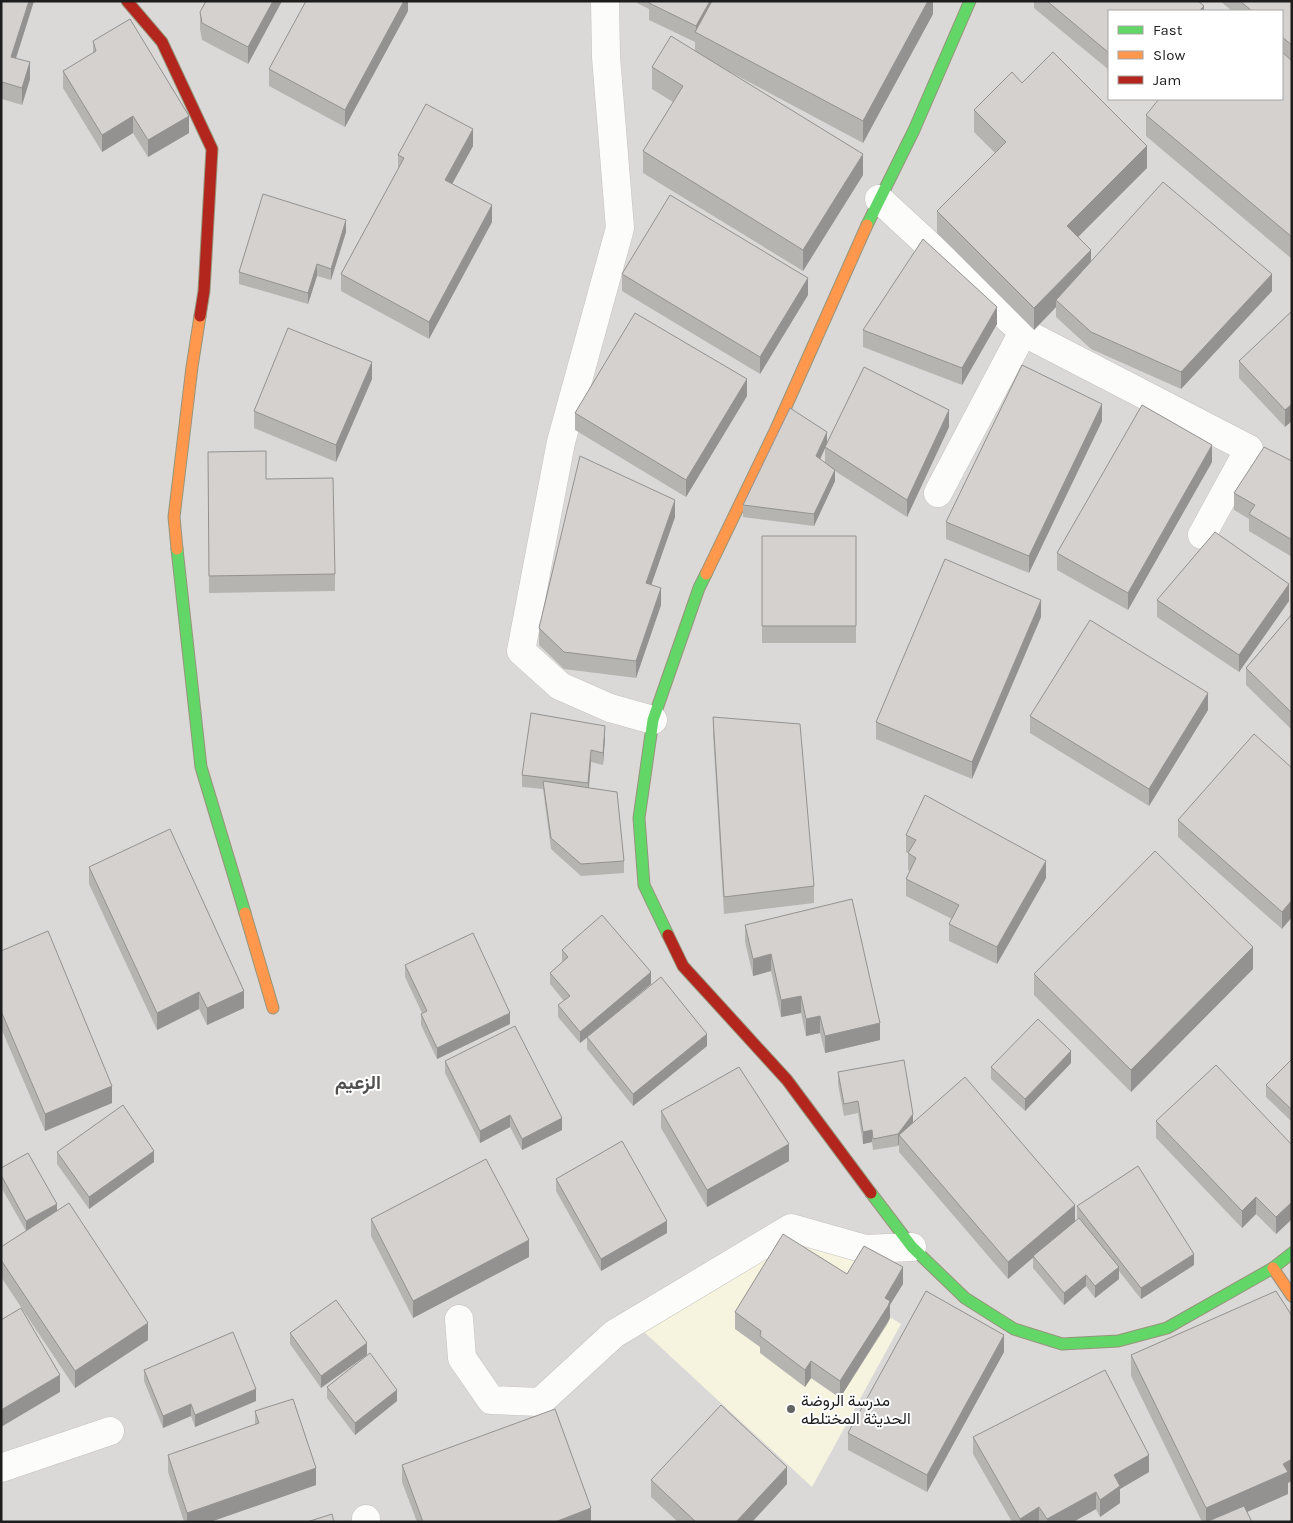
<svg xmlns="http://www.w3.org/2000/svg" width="1293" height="1523" viewBox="0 0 1293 1523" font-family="Karla,Vazirmatn,sans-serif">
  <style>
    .residential { fill: #dbd9d7; fill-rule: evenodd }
    .education { fill: #f6f3df }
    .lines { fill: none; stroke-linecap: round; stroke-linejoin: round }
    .street-casing { stroke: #c4c3c1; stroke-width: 29 }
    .fast-casing { stroke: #96957c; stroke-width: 13 }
    .slow-casing { stroke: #96957c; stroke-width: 13 }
    .jam-casing { stroke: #96957c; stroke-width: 13 }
    .street { stroke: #fcfcfb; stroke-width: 28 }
    .fast { stroke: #63d668; stroke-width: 11 }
    .slow { stroke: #ff974d; stroke-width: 11 }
    .jam { stroke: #b3261e; stroke-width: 11 }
    .wall { fill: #b6b4b1; fill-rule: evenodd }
    .shaded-wall { fill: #949290 }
    .building { fill: #d4d1ce; stroke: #949290 }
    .poi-dot { fill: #656463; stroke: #fff; stroke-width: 2 }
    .labels { text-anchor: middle; stroke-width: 4; stroke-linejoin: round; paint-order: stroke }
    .poi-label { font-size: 16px; fill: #1d1d1d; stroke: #fff; text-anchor: start }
    .quarter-label { font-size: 19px; font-weight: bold; fill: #505050; stroke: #fff }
  </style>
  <rect width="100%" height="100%" fill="#ece9e5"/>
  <path class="residential" d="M1,1H1292V1522H1ZM1109,11H1282V99H1109Z"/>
  <path class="education" d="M790,1238L864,1263L903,1284L885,1314L901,1324L812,1487L643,1331Z"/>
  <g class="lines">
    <defs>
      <path id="street" d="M605,1L606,57L620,228L561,442L521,651L560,686L610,708L653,720
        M879,199L1023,332L938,493
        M1023,332L1249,449L1202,535
        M459,1319L462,1358L491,1400L540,1402L614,1334L791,1228L865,1249L912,1247
        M1,1468L110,1431
        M366,1519V1522"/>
      <path id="fast" d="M867,225L914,130L970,1
        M177,549L201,767L245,913
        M668,935L644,885L639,818L653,720L699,588L706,574
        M871,1193L912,1247L965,1298L1014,1329L1062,1344L1118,1341L1167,1328L1273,1268L1292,1253"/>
      <path id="slow" d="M177,549L174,517L192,367L200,316
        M706,574L776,429L867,225
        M245,913L273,1008
        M1273,1268L1292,1296"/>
      <path id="jam" d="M127,1L162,42L212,149L204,291L200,316
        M668,935L683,966L787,1080L871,1193"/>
    </defs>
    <use href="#street" class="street-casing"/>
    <use href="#fast" class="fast-casing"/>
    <use href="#slow" class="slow-casing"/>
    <use href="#jam" class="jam-casing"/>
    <use href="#street" class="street"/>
    <use href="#fast" class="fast"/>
    <use href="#slow" class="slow"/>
    <use href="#jam" class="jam"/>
  </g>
  <path class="wall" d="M1,1H34L16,58L30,79L22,105L2,99Z
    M206,1H282L248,64L202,40L200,29V12Z
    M408,1V11L345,127L269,86V69Z
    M637,1H933V14L863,143L721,67L863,175L803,271L643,173V151L673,102L652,89V67L695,51V42L649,20V9L637,3Z
    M1034,1H1198L1204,11H1109V70L1034,8Z
    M1220,1H1292V259L1146,136V115L1282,99V11H1232Z
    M93,41L189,133L148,157L133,133L102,152L63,88V71L93,53Z
    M1022,83L1147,168L1078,237L1091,262L1272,291L1181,389L1091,349L1056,317V307L1034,330L937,233V211L995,153L974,132V110Z
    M473,146L452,184L492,222L429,339L341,291V274L398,169V155Z
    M346,232L331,280L317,276L308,304L239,284V272Z
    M622,274L808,295L760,374L622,291Z
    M1292,311L1285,427L1239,378V361Z
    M997,324L962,385L863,347V330Z
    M372,379L336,462L254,428V411Z
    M747,396L686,497L575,430V413Z
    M1102,421L1029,573L946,539V522Z
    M949,427L907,517L835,471V481L814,526L743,517V505L827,444ZM825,448V463L820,459Z
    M208,452L266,479L335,574V591L209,593Z
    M1292,461V557L1249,531V519L1234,510V493Z
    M1212,462L1128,610L1057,570V553Z
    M675,517L651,585L661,605L636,678L564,669L539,645V628Z
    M762,536H856V643H762Z
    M1157,600L1289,601L1239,672L1157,617Z
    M1292,614V730L1246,685V668Z
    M1041,617L972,779L876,739V722Z
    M1208,710L1149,806L1030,733V716Z
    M713,717L814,886V903L724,914L713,734Z
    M605,738L603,765L591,762L589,788L624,861V873L581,876L551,849L543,789L522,787V775Z
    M1292,768L1282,929L1178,837V820Z
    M906,835L1046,878L997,964L949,941V924L952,919L906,896V879L910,871L908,870V853L906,852Z
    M89,867L244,1008L207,1025L199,1009L157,1030L89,884Z
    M745,925L880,1040L825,1053L820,1033L806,1036L801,1013L781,1017L771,971L753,976L745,942Z
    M562,950L651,984L597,1029L707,1046L633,1106L587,1049V1038L580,1043L558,1017V1005L564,1001L550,984V973L562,962Z
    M1,951L112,1103L45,1131L1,1028Z
    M405,965L510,1024L437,1059L421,1025V1014L422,1013L405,977Z
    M1253,969L1131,1092L1034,995V974Z
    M1292,1059V1122L1266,1097V1085Z
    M445,1061L562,1130L522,1150L510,1127L480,1143L445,1073Z
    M1071,1063L1025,1111L991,1079V1067Z
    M838,1072L913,1122L1075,1222L1078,1219L1077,1217V1206L1194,1265L1141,1299L1119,1271V1279L1095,1298L1086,1286L1064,1305L1033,1268V1257L1008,1279L899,1152V1144L898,1146L873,1150L872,1142L863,1144L858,1113L844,1116L838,1084Z
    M661,1111L789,1161L707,1207L661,1128Z
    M1156,1121L1292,1145V1219L1276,1234L1256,1214L1242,1228L1156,1138Z
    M57,1152L154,1162L89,1209L57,1164Z
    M1,1168L57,1211L148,1340L75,1388L1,1277V1247L26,1231L1,1187Z
    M556,1179L667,1233L601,1271L556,1191Z
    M371,1219L529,1257L413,1318L371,1236Z
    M847,1274L903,1284L890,1305V1318L888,1323L840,1398L811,1378L805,1387L760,1353V1347L735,1329V1312Z
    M336,1300L321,1388L290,1344V1333Z
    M1004,1352L927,1492L848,1450V1433Z
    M1131,1355L1288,1483V1494L1247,1512L1252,1522H1202L1131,1376Z
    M144,1370L256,1401L195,1427L191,1416L163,1428L144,1381Z
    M327,1387L397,1401L355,1435L327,1398Z
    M255,1411L316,1485L210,1522H184L168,1472V1455L255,1425Z
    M973,1437L1149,1472L1120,1489V1503L1100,1517L1096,1509L1073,1522H1012L973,1454Z
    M402,1465L591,1522H417L402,1482Z
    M651,1480L787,1484L752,1522H678L651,1497Z"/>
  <path class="shaded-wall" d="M29,1H34L11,74V57Z
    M273,1H282L248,64V47Z
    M404,1H408V11L345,127V110Z
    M710,1H719L696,32V26Z
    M928,1H933V14L863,143V121Z
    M1204,6V11H1199Z
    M30,62V79L22,105V88Z
    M2,82V99L1,103V86Z
    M133,116V133L102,152V135Z
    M189,116V133L148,157V140Z
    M473,129V146L445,197V180Z
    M1147,146V168L1067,248V226Z
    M863,154V175L803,271V250Z
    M492,205V222L429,339V322Z
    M346,220V232L331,280V269Z
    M1091,250V272L1056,300V307L1034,330V308Z
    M317,264V276L308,304V293Z
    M1272,274V291L1181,389V372Z
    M808,278V295L760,374V357Z
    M997,307V324L962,385V368Z
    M372,362V379L336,462V445Z
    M747,379V396L686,497V480Z
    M1102,404V421L1029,573V556Z
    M1292,404V421L1285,427V410Z
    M949,410V427L907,517V500Z
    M827,432V444L816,468V456Z
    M1212,445V462L1128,610V593Z
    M835,470V481L814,526V514Z
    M675,500V517L646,600V583Z
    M1289,584V601L1239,672V655Z
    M661,588V605L636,678V661Z
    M1041,600V617L972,779V762Z
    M1208,693V710L1149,806V789Z
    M605,726V738L603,765V753Z
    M591,750V762L588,795V783Z
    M1046,861V878L997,964V947Z
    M1292,900V917L1282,929V912Z
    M1253,947V969L1131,1092V1070Z
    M771,954V971L753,976V959Z
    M651,972V984L580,1043V1032Z
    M244,991V1008L207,1025V1008Z
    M199,992V1009L157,1030V1013Z
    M801,996V1013L781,1017V1000Z
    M510,1013V1024L437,1059V1048Z
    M820,1016V1033L806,1036V1019Z
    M880,1023V1040L825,1053V1036Z
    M707,1034V1046L633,1106V1094Z
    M1071,1051V1063L1025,1111V1099Z
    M112,1086V1103L45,1131V1114Z
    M913,1114V1126L899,1135V1144L898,1146V1134Z
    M510,1115V1127L480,1143V1131Z
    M562,1118V1130L522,1150V1139Z
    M872,1130V1142L863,1144V1132Z
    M789,1144V1161L707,1207V1190Z
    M154,1151V1162L89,1209V1197Z
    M1256,1197V1214L1242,1228V1211Z
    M1292,1202V1219L1276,1234V1217Z
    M57,1204V1215L26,1232V1221Z
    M1075,1205V1222L1008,1279V1262Z
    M667,1221V1233L601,1271V1259Z
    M529,1240V1257L413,1318V1301Z
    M1194,1254V1265L1141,1299V1288Z
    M903,1267V1284L890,1305V1318L840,1398V1381L885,1298Z
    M1119,1267V1279L1095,1298V1286Z
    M1086,1275V1286L1064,1305V1293Z
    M148,1323V1340L75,1388V1371Z
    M1004,1335V1352L927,1492V1475Z
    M367,1343V1355L321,1388V1376Z
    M811,1361V1378L805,1387V1370Z
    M60,1375V1392L1,1427V1410Z
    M256,1389V1401L195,1427V1415Z
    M397,1390V1401L355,1435V1423Z
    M191,1404V1416L163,1428V1416Z
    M1149,1455V1472L1120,1489V1503L1100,1517V1500L1114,1475Z
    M1292,1459V1481L1288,1483V1494L1224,1522H1206V1508Z
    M787,1467V1484L752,1522H736Z
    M316,1468V1485L210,1522H187V1513Z
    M1096,1492V1509L1073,1522H1047V1519Z
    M1039,1507V1522H1020V1519Z
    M591,1508V1522H555Z"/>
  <path class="building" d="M1,1H29L11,57L30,62L22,88L2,82L1,86Z
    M206,1H273L248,47L202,23L200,12Z
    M306,1H404L345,110L269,69Z
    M650,1H710L696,26L649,3Z
    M712,1H928L863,121L695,32Z
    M1047,1H1198L1204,6L1199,11H1109V53Z
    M1240,1H1292V45L1282,37V11H1252Z
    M130,19L189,116L148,140L133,116L102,135L63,71L96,51L93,41Z
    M671,36L863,154L803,250L643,151L683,86L652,67Z
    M1053,52L1147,146L1067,226L1091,250L1034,308L937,211L1006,142L974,110L1012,72L1022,83Z
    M1282,52L1292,61V237L1146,115L1159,99H1282Z
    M426,104L473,129L445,180L492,205L429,322L341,274L404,158L398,155Z
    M1163,182L1272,274L1181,372L1091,332L1056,300Z
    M263,194L346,220L331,269L317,264L308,293L239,272Z
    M670,195L808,278L760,357L622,274Z
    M923,239L997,307L962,368L863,330Z
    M1292,311V404L1285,410L1239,361Z
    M635,313L747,379L686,480L575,413Z
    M288,328L372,362L336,445L254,411Z
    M1022,365L1102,404L1029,556L946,522Z
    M864,367L949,410L907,500L825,447Z
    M1142,405L1212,445L1128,593L1057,553Z
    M790,408L827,432L816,456L835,470L814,514L743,505Z
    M1264,447L1292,461V540L1249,514L1255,505L1234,493Z
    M266,451V479L333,478L335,574L209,576L208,452Z
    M580,456L675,500L646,583L661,588L636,661L564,652L539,628Z
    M1215,532L1289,584L1239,655L1157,600Z
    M762,536H856V626H762Z
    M945,559L1041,600L972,762L876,722Z
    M1292,614V713L1246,668Z
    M1090,620L1208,693L1149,789L1030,716Z
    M531,713L605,726L603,753L591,750L588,783L522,775Z
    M713,717L800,724L814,886L724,897Z
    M1254,734L1292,768V900L1282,912L1178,820Z
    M543,781L617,792L624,861L581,864L551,838Z
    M925,795L1046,861L997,947L949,924L959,905L906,879L916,858L908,853L916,840L906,835Z
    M170,829L244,991L207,1008L199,992L157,1013L89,867Z
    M1155,851L1253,947L1131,1070L1034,974Z
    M852,899L880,1023L825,1036L820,1016L806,1019L801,996L781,1000L771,954L753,959L745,925Z
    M602,915L651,972L580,1032L558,1005L570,996L550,973L568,957L562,950Z
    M48,931L112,1086L45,1114L1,1011V951Z
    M473,933L510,1013L437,1048L421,1014L427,1011L405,965Z
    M661,977L707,1034L633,1094L587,1037Z
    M1038,1019L1071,1051L1025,1099L991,1067Z
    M515,1026L562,1118L522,1139L510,1115L480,1131L445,1061Z
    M1292,1059V1110L1266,1085Z
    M904,1060L913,1114L898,1134L873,1139L872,1130L863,1132L858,1101L844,1104L838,1072Z
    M1216,1065L1292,1145V1202L1276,1217L1256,1197L1242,1211L1156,1121Z
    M739,1067L789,1144L707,1190L661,1111Z
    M965,1077L1075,1205L1008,1262L899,1135Z
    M123,1105L154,1151L89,1197L57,1152Z
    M622,1141L667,1221L601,1259L556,1179Z
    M28,1153L57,1204L26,1221L1,1175V1168Z
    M486,1159L529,1240L413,1301L371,1219Z
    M1138,1166L1194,1254L1141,1288L1077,1206Z
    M69,1203L148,1323L75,1371L1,1260V1247Z
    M1079,1218L1119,1267L1095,1286L1086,1275L1064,1293L1033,1256Z
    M783,1234L847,1274L864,1246L903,1267L885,1298L890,1301L888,1306L840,1381L811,1361L805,1370L760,1336L761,1331L735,1312Z
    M926,1291L1004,1335L927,1475L848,1433Z
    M1276,1291L1292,1316V1459L1283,1464L1288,1472L1206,1508L1131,1355Z
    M336,1300L367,1343L321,1376L290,1333Z
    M21,1308L60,1375L1,1410V1320Z
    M233,1332L256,1389L195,1415L191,1404L163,1416L144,1370Z
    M370,1353L397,1390L355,1423L327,1387Z
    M1105,1370L1149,1455L1114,1475L1120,1486L1100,1500L1096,1492L1047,1519L1039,1507L1020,1519L973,1437Z
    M293,1399L316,1468L187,1513L168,1455L259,1423L255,1411Z
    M721,1405L787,1467L736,1522H696L651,1480Z
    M555,1409L591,1508L555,1522H423L402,1465Z
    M1244,1506L1252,1522H1206Z
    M332,1514L334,1522H307Z"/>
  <circle class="poi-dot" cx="791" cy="1409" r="5"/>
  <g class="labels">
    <g class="poi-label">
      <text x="801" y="1406">مدرسة الروضة<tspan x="801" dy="18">الحديثة المختلطه</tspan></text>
    </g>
    <g class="quarter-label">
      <text x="358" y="1089">الزعيم</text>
    </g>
  </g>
  <rect width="1293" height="1523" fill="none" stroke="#1d1d1d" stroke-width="5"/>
  <rect x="1108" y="10" width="175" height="90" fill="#ffffff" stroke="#a5a5a5"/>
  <rect x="1118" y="26" width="25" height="8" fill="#63d668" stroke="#a5a5a5"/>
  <text x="1153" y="35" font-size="15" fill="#1d1d1d">Fast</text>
  <rect x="1118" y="51" width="25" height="8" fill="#ff974d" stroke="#a5a5a5"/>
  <text x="1153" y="60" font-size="15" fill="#1d1d1d">Slow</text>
  <rect x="1118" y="76" width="25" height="8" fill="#b3261e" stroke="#a5a5a5"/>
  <text x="1153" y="85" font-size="15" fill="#1d1d1d">Jam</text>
</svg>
